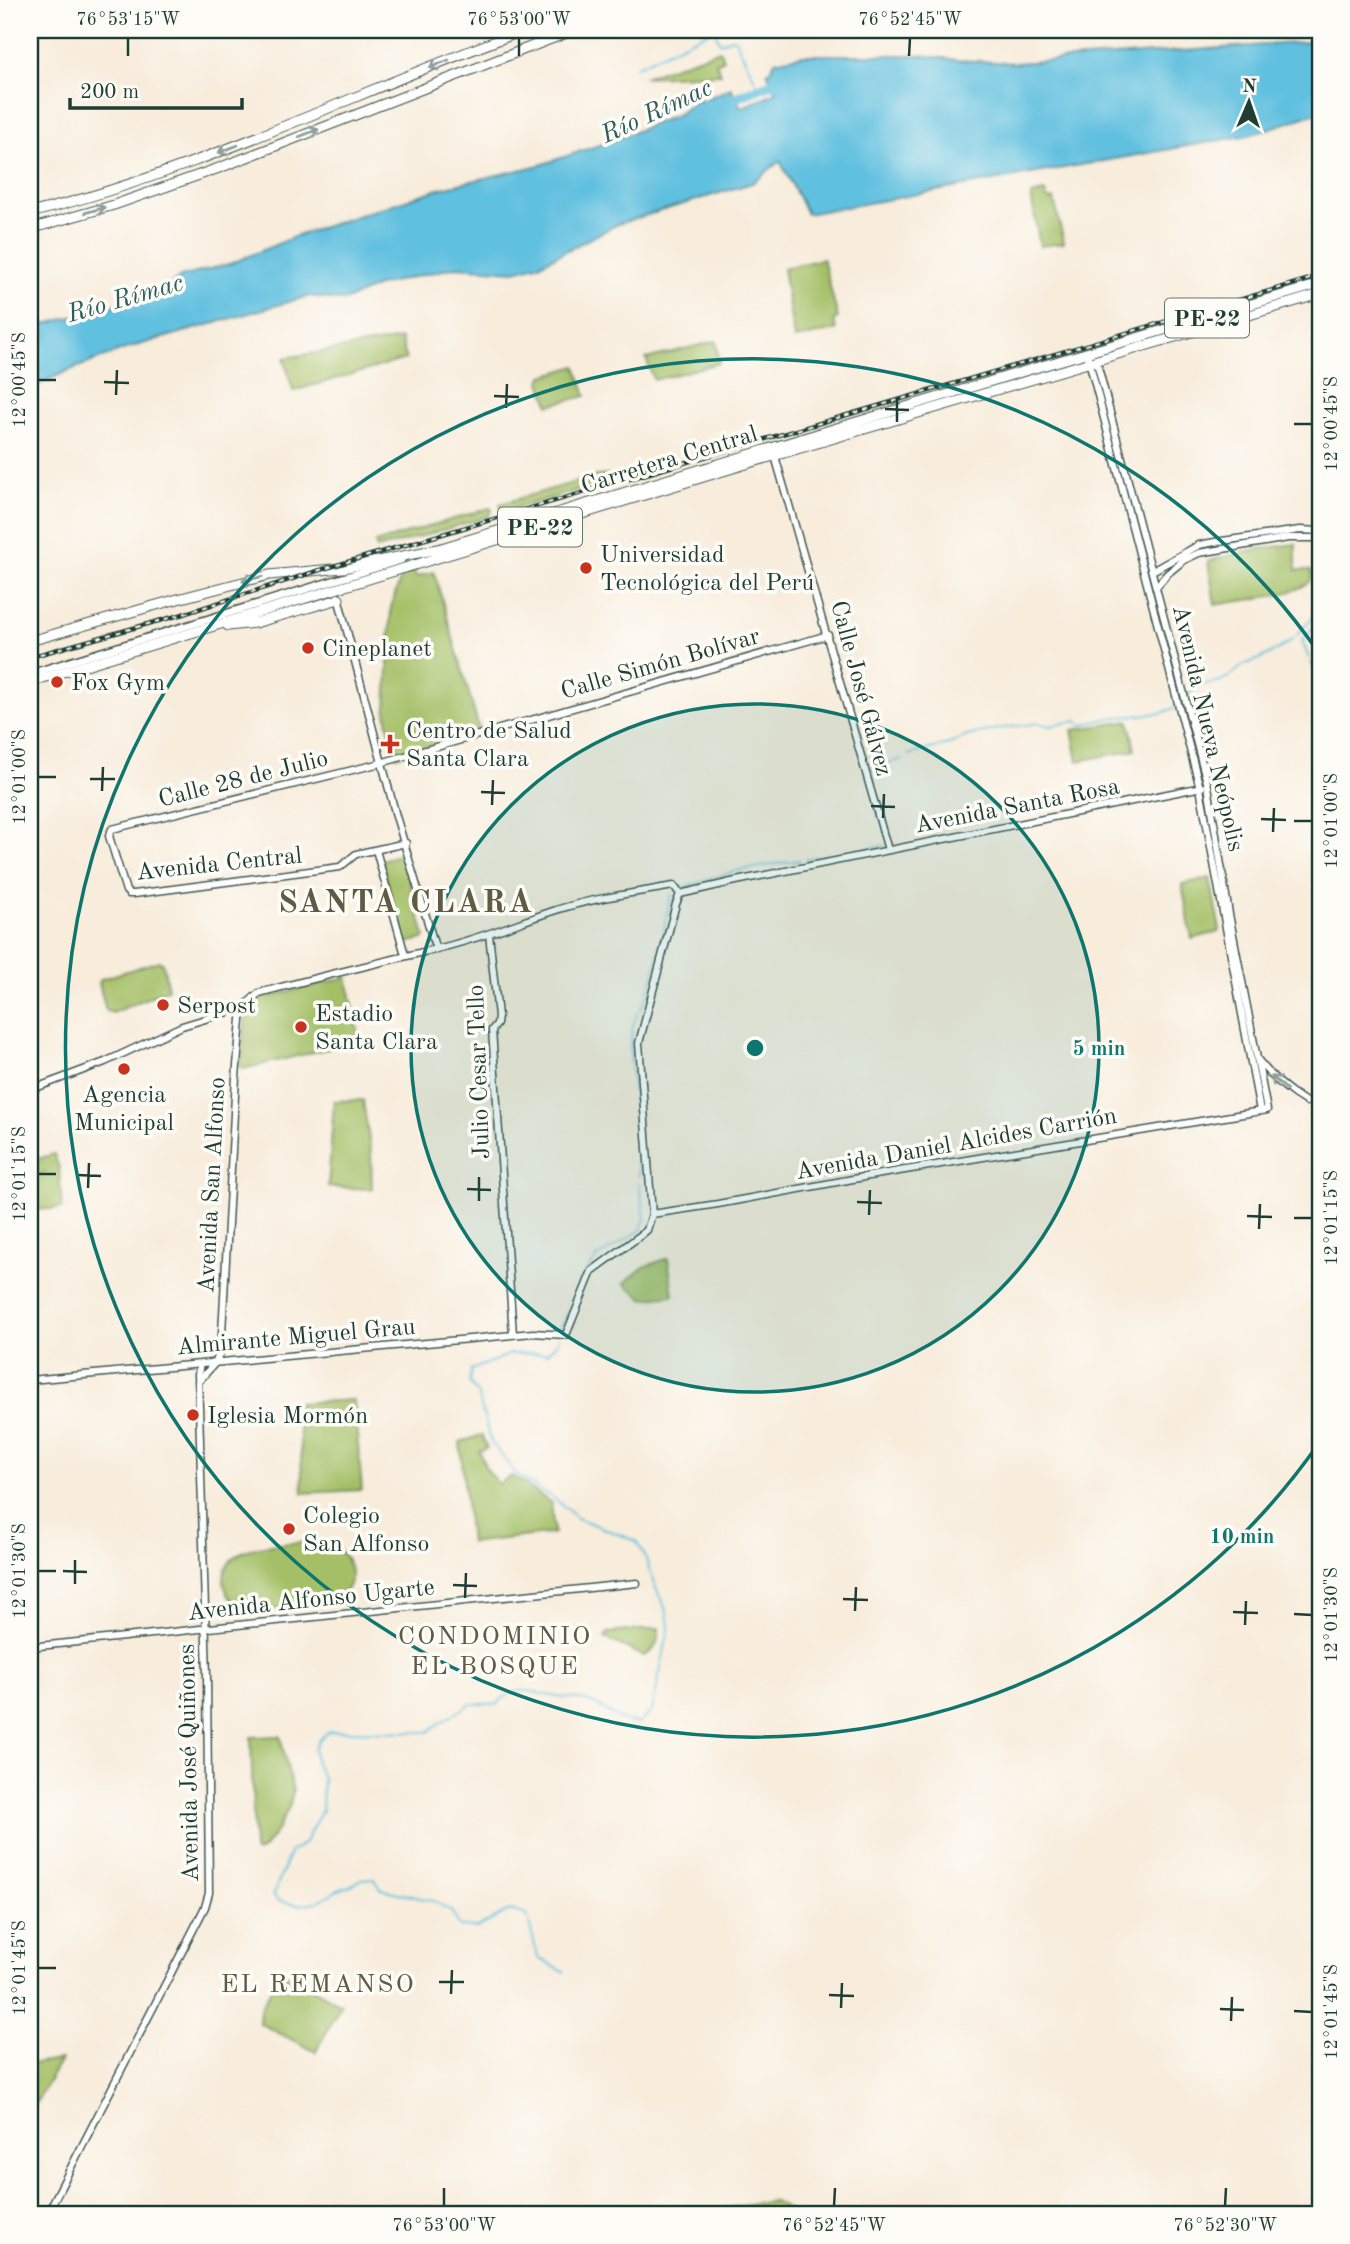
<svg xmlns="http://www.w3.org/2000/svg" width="1350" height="2244" viewBox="0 0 1350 2244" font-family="'Old Standard TT',serif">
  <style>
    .green { fill: #a4bf66; stroke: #627e4d; stroke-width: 2 }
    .water { fill: #61c0df; stroke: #407e8a; stroke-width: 2 }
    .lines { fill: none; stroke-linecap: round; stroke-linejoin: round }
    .stream { stroke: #61c0df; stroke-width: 2 }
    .river { stroke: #61c0df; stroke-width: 10 }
    .minor-casing { stroke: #40574d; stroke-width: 9 }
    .major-casing { stroke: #40574d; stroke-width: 10 }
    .highway-casing { stroke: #40574d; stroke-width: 11 }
    .minor { stroke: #fff; stroke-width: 6 }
    .major { stroke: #fff; stroke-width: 7 }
    .highway { stroke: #fff; stroke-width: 9 }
    .rail-casing { stroke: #1f3d34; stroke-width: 4.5 }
    .rail { stroke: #fdfcf7; stroke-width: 2; stroke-dasharray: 5; stroke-linecap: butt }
    .oneway { stroke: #8f9e9a }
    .ticks { fill: none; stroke: #1f3d34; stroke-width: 2.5 }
    .ring { fill: none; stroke: #0f766e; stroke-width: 3.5 }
    .poi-dot { fill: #c8321e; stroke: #fdfcf7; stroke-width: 2.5 }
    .labels { text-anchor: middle; stroke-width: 7; stroke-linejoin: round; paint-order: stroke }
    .shield { fill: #fdfcf7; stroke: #62766e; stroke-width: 2 }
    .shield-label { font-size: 23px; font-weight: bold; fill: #1f3d34 }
    .street-label { font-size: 24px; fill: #1f3d34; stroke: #fdfcf7 }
    .poi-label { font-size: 24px; fill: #1f3d34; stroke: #fdfcf7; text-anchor: start }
    .water-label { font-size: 26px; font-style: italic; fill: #305e5f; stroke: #fdfcf7 }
    .neighbourhood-label { font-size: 26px; letter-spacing: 2px; fill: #605b43; stroke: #fdfcf7 }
    .district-label { font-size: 32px; font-weight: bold; letter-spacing: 2px; fill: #605b43; stroke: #fdfcf7 }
    .centre { fill: #0f766e; stroke: #fdfcf7; stroke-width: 3.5 }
    .ring-label { font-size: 21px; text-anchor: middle; font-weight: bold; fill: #0f766e; stroke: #fdfcf7; stroke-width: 7; stroke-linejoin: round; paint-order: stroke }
    .neatline { fill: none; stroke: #1f3d34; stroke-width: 2.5 }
    .ticks-label { font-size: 18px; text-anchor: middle; fill: #1f3d34 }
  </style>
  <rect width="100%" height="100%" fill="#fdfcf7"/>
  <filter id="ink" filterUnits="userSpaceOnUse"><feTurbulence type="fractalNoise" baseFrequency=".0143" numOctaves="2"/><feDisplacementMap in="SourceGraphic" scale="14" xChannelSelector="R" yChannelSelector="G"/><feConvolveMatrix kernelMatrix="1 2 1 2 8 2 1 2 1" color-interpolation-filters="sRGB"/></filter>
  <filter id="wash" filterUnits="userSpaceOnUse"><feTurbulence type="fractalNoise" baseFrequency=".00686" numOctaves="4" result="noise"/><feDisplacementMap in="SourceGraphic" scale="28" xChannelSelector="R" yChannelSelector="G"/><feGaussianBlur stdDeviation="1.57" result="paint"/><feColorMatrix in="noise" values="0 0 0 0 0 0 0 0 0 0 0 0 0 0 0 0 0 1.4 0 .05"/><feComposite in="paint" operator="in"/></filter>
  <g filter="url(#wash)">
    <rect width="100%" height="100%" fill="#f8ecdb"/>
    <path class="green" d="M720,50L724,59L716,63L721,74L644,77Z
      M1045,192L1048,200L1054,199L1064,243L1040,246L1031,195Z
      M823,259L838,318L834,319L836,330L794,339L783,268Z
      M401,339L406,359L293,391L284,358Z
      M716,341L719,363L654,380L646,359Z
      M576,366L586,396L549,405L541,382L543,376Z
      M615,475V479L504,512L500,504L596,476Z
      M490,508L492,510L488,517L377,549L375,543Z
      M1296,544V570H1311C1312,575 1313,577 1310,581C1299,596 1234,601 1215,605L1208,561L1251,550Z
      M414,571L416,577L434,572L480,732L396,756L387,720L386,710L391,607L402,574Z
      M1129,721L1135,750L1078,761L1072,730Z
      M402,854L425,936L423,939L406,943L404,942L382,862L384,859Z
      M1210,878L1220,930L1218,932L1192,939L1182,884Z
      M159,961L163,963L168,989L113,1013L106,1011L99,983L101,979Z
      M347,977L360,1041L243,1069L240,1066L246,1014L256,1000Z
      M363,1100L371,1153L372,1189L328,1187L334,1101Z
      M54,1154L59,1168L62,1208L37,1210L34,1177L46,1172L36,1175L31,1161Z
      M668,1258L673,1295L644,1299L624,1283L644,1267Z
      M354,1400L362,1490L303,1493L298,1403Z
      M482,1435L487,1448L479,1451L485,1466L498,1484L511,1476L518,1479L551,1503L554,1533L470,1543L460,1442Z
      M316,1542C346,1542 365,1578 338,1598C328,1605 261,1612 248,1609C239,1607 231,1601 227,1593C224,1586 223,1579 225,1572C233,1540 290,1544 316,1542Z
      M659,1628C658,1642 657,1650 644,1656L605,1638L608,1633Z
      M280,1736L293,1791L290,1805L278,1829L263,1849L257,1853L254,1851L251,1737Z
      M280,1972L341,2004L316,2052L259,2023L260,2010Z
      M61,2060L34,2106L30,2064Z
      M773,2201L790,2211L786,2214H689Z"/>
    <path class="water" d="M1320,41V112L1249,135L807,214L780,161L752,183L618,224L540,264L515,271L456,267L380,285L344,301L309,296L128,348L70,370L30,388V328L110,307L165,288L181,277L232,263L299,235L442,188L540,165L614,140L679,114L697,99L699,98L701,101L731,88L741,108L776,92L767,72L771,69L775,61L803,55H921L958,60L1016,63Z"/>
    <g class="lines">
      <path class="stream" d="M714,30L720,43L731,38L735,39L759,88
        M635,67L712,30
        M1297,635L1320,609
        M1309,658L1302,641L1317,623L1319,617
        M1311,662L1320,679
        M1187,696L1202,684C1222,684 1231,676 1245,664C1254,663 1286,646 1293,639
        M908,755L952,743L967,736L998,729L1039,723L1050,726L1076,721L1082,725L1110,718L1162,713L1176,707
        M888,845H892C887,825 869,786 873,768L902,759
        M806,859L884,846
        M736,871L800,860
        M678,889L733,872
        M640,1010C658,984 662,926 672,894
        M637,1014C624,1046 634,1078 636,1112C637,1134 636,1156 639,1177
        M559,1330L573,1305L581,1280L588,1269L598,1257L641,1230L645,1218L639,1184
        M559,1337L557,1343L547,1353L511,1354L471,1370L469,1382L478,1395L491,1442L516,1474L560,1503L577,1518L636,1541L645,1556L655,1586L667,1612L669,1628L652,1711L639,1723C617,1723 612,1712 594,1704C580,1697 572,1699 558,1697C533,1693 517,1682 497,1704H471L440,1723L428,1732L329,1731L320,1739L314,1748L316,1764L323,1778L322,1810L304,1844L291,1851L273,1895L279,1901L298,1905L317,1902L336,1891L352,1885L362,1879L374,1878L381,1889L433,1901L451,1911L460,1927L477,1928L510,1910L527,1915L538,1958L564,1972"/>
      <path class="river" d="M722,103L785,78"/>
    </g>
  </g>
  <g filter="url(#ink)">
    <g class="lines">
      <defs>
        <path id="minor" d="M1087,353L1200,788L1260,1111
          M775,456L888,850
          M1152,571L1199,545L1215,542L1300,530L1320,531
          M1156,587L1167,574L1184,560L1199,553L1288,538H1320
          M338,597L396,816L436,950
          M406,843L356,854L340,867L134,894H129L126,891L109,836L112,829L377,764L828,635
          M376,850L405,955
          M680,894L736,881L1202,787
          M489,934L498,1016L497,1024L492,1030L513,1334
          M1258,1060C1272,1078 1286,1090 1306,1102
          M30,1090L105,1062L182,1026L242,1008L259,993C318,977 377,963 436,949C476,940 514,924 553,911C592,898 634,893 674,886L680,894
          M652,1214L718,1204L869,1176L1267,1110L1229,914L1208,786L1096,359
          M30,1380L533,1333L566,1335L592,1271L641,1235L647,1230L652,1214L639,1043L676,904L680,894
          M198,1382L215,1363L221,1351L236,1077L242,1008
          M30,1647L637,1583
          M47,2214L205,1907L209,1893L207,1676L198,1374L200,1364"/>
        <path id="major" d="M30,674L401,560"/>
        <path id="highway" d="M30,213C203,170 359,90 525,30
          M30,229L114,205L219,168L574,30
          M228,626L255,623L339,599
          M30,641L174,600L269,575L343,568L438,549L1018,373L1320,284
          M30,682L743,465L1320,294"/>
      </defs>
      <use href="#minor" class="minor-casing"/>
      <use href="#major" class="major-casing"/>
      <use href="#highway" class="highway-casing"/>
      <use href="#minor" class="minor"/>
      <use href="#major" class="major"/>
      <use href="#highway" class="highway"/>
      <defs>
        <path id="rail" d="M30,657L180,615L320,570L1320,276"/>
      </defs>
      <use href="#rail" class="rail-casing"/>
      <use href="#rail" class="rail"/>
    </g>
    <defs><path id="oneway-shaft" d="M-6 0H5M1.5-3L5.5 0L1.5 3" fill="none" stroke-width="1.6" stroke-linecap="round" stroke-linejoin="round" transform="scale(1.75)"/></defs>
    <g class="oneway">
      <use href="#oneway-shaft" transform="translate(439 64) rotate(158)"/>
      <use href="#oneway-shaft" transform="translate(309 133) rotate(-21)"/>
      <use href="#oneway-shaft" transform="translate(228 149) rotate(159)"/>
      <use href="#oneway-shaft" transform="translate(95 210) rotate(-16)"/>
      <use href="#oneway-shaft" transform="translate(252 579) rotate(167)"/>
      <use href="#oneway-shaft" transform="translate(1279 1083) rotate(-139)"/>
    </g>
  </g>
  <path class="ticks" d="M128,56V38M519,56V38M909,56L910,38M38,380H56M104,382L129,383M116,395L117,370M494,396L519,397M506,408L507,384M885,409L909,410M897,422V398M1294,424H1312M38,777H56M90,779H115M102,791L103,767M481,792L505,793M492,805L493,780M871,806L895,807M883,818L884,794M1261,819L1286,820M1294,821H1312M1273,832L1274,808M38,1174H56M77,1175L101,1176M88,1188L89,1163M467,1189L491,1190M479,1201V1177M857,1202L882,1203M869,1215L870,1190M1247,1216L1272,1217M1294,1218H1312M1259,1229L1260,1204M38,1571H56M63,1571L87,1572M75,1584V1560M453,1585L477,1586M465,1598L466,1573M843,1599L868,1600M855,1611L856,1587M1233,1612L1258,1613M1294,1614L1312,1615M1245,1625L1246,1601M38,1968H56M439,1982H464M451,1994L452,1970M829,1995L854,1996M841,2008L842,1983M1220,2009L1244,2010M1294,2011L1312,2012M1231,2021L1232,1997M444,2206V2188M834,2206L835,2188M1225,2206L1226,2188"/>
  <circle cx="755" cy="1048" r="344" fill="#0f766e" fill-opacity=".12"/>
  <g class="ring">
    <circle cx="755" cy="1048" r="344"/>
    <path d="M1319 1443A689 689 0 1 1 1319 653"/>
  </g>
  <g class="poi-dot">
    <circle cx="586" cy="568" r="7"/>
    <circle cx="308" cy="648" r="7"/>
    <circle cx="57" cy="682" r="7"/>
    <path d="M386.5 733.5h7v7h7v7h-7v7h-7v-7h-7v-7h7z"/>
    <circle cx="163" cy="1005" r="7"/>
    <circle cx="301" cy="1027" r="7"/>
    <circle cx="124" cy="1069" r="7"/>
    <circle cx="193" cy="1415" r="7"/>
    <circle cx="289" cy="1529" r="7"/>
  </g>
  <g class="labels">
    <g class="shield">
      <rect x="1165" y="298.5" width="84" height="39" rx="5"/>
      <rect x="498" y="507.5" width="84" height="39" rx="5"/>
    </g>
    <g class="shield-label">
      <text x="1207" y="326">PE-22</text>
      <text x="540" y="535">PE-22</text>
    </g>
    <g class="street-label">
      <text transform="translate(669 459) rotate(-17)" y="8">Carretera Central</text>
      <text transform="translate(660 663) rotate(-16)" y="8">Calle Simón Bolívar</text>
      <text transform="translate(862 688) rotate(75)" y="8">Calle José Gálvez</text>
      <text transform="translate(1209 728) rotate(77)" y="8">Avenida Nueva Neópolis</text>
      <text transform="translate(243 778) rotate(-14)" y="8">Calle 28 de Julio</text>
      <text transform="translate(1017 805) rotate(-11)" y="8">Avenida Santa Rosa</text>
      <text transform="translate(219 863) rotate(-6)" y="8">Avenida Central</text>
      <text transform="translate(478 1072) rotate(-92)" y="8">Julio Cesar Tello</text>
      <text transform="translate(956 1143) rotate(-10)" y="8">Avenida Daniel Alcides Carrión</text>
      <text transform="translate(211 1185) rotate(-87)" y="8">Avenida San Alfonso</text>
      <text transform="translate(296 1336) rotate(-5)" y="8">Almirante Miguel Grau</text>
      <text transform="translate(311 1599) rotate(-6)" y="8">Avenida Alfonso Ugarte</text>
      <text transform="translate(188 1763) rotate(-91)" y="8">Avenida José Quiñones</text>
    </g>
    <g class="poi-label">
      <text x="600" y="562">Universidad<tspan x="600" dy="28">Tecnológica del Perú</tspan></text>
      <text x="322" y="656">Cineplanet</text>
      <text x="71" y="690">Fox Gym</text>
      <text x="406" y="738">Centro de Salud<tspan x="406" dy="28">Santa Clara</tspan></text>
      <text x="177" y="1013">Serpost</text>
      <text x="315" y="1021">Estadio<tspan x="315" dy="28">Santa Clara</tspan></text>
      <text x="124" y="1102" text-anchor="middle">Agencia<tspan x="124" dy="28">Municipal</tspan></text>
      <text x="207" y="1423">Iglesia Mormón</text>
      <text x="303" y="1523">Colegio<tspan x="303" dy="28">San Alfonso</tspan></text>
    </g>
    <g class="water-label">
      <text transform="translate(656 110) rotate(-25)" y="9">Río Rímac</text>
      <text transform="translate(125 297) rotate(-16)" y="9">Río Rímac</text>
    </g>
    <g class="neighbourhood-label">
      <text x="495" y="1644">CONDOMINIO<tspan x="495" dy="30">EL BOSQUE</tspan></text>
      <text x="318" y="1992">EL REMANSO</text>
    </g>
    <g class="district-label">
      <text x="406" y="912">SANTA CLARA</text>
    </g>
  </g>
  <circle cx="755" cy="1048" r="10" class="centre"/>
  <g class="ring-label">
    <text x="1099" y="1055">5 min</text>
    <text x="1242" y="1543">10 min</text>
  </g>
  <rect width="1350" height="2244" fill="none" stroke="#fdfcf7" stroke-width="77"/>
  <g transform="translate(1249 102) rotate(2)" stroke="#fdfcf7" stroke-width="5" paint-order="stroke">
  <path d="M0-5L12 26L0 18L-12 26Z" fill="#1f3d34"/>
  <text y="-10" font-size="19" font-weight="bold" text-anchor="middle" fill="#1f3d34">N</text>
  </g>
  <path d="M70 98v10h172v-10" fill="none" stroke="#1f3d34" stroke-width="3.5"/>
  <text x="80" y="98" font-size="21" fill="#1f3d34" stroke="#fdfcf7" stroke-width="5" paint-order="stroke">200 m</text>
  <rect x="38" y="38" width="1274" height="2168" class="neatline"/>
  <g class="ticks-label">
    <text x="128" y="25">76°53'15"W</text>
    <text x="519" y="25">76°53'00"W</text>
    <text x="910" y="25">76°52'45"W</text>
    <text transform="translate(19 380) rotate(-90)" y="6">12°00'45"S</text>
    <text transform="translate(1331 424) rotate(-90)" y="6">12°00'45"S</text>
    <text transform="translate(19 777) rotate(-90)" y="6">12°01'00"S</text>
    <text transform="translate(1331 821) rotate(-90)" y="6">12°01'00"S</text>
    <text transform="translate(19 1174) rotate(-90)" y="6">12°01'15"S</text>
    <text transform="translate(1331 1218) rotate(-90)" y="6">12°01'15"S</text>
    <text transform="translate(19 1571) rotate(-90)" y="6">12°01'30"S</text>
    <text transform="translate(1331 1615) rotate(-90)" y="6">12°01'30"S</text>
    <text transform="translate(19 1968) rotate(-90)" y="6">12°01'45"S</text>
    <text transform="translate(1331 2012) rotate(-90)" y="6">12°01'45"S</text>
    <text x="444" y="2231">76°53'00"W</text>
    <text x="834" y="2231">76°52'45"W</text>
    <text x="1225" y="2231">76°52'30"W</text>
  </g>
</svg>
